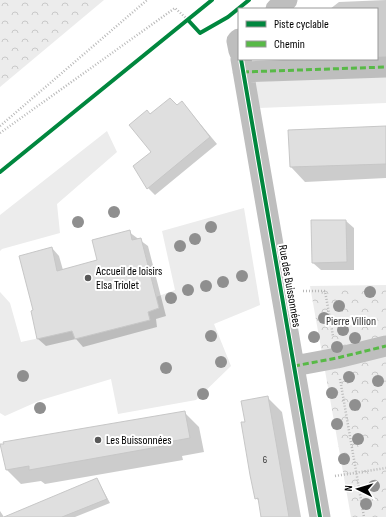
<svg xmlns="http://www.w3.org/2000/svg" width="386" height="517" viewBox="0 0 386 517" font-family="'Sofia Sans Condensed',sans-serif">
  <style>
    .green { fill: #ececec }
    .forest { fill: url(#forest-crowns) }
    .shadow { fill: #0003 }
    .building { fill: #dfdfdf; stroke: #c7c7c7 }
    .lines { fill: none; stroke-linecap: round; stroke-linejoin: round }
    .path { stroke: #b9b9b9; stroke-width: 2.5; stroke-dasharray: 1 2; stroke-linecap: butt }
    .street { stroke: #bebebe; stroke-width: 21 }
    .quiet { stroke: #58b947; stroke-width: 3; stroke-dasharray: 6 3; stroke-linecap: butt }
    .cycleway-casing { stroke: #fff; stroke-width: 6 }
    .cycleway { stroke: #00873e; stroke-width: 4 }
    .tree { fill: #8f8f8f }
    .poi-dot { fill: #595959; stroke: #fff; stroke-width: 1.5 }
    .labels { text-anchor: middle; stroke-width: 4; stroke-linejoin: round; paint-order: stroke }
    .number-label { font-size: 10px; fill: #383838 }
    .poi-label { font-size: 12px; fill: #000; stroke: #fff; text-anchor: start }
    .street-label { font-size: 12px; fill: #000; stroke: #fff }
    .park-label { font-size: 12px; fill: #333; stroke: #fff }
  </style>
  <defs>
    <pattern id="forest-crowns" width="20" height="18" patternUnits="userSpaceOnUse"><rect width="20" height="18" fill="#ececec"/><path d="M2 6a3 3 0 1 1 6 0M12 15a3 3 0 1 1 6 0" fill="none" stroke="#c9c9c9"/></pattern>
  </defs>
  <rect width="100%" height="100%" fill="#fff"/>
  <path class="green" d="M386,75V103L259,108L254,82Z
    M107,131L117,152L57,204L60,233L2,249L0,251V215Z
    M244,208L260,305L214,324L231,366L196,400L118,414L111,379L41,400L5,416L0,413V292L10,303L21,342L72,331L75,339L150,320L148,312L159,308L156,297L175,290L162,231Z"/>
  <path class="forest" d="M0,0H104L0,87Z
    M386,285V517H351L310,286Z"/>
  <path class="shadow" d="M386,0V70L320,72L307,59H377V9H330L339,2Z
    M182,102L217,144L155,195L148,188L134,166L152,152L150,115L177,106Z
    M386,128V178L305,182L291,167Z
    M346,221L354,228V270H321L313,263Z
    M129,232L148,246L166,316L156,319L157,327L83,347L76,339L46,346L38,339L32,312L34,311L52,248L59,256L63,270L98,261Z
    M267,397L282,412L301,517H263L260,502L256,498Z
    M184,412L199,427L204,452L182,456L183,460L45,484L41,481L21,484L6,469L5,445Z
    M97,479L110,503L75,517H16Z
    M0,511L4,517H0Z"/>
  <path class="building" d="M170,98L177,105L182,101L210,137L147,189L133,166L151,152L129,125L147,110L150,114Z
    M386,126V164L290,167L288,130Z
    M311,220H346L347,262L312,263Z
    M130,230L132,240L141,238L159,308L148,312L150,320L75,339L72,331L37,339L31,311L33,310L19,256L52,247L57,271L97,260L92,240Z
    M268,396L289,517H261L258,498L255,499L250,475L241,422H245L241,401Z
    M185,411L190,438L168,442L169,445L29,470V466L6,470L0,444H4L3,442Z
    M97,478L107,499L62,517H4Z"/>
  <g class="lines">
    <path class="path" d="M0,126L147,0
      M0,133L175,8L188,20
      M303,291H325L333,336
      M340,379L364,517
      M335,476L386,468"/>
    <path class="street" d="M276,9L287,0
      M239,39L237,41L239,51
      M241,59L320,517
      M243,72L386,67
      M294,366L337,358L386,346"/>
    <path class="quiet" d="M243,72L386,67
      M294,366L337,358L386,346"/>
    <defs>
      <path id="cycleway" d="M188,20L200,33L228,17L249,0
        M241,59L320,517
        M0,172L212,0"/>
    </defs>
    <use href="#cycleway" class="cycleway-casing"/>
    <use href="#cycleway" class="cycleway"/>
  </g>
  <g class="tree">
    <circle cx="114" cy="212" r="6"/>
    <circle cx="78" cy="222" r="6"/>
    <circle cx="211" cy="227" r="6"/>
    <circle cx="195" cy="239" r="6"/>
    <circle cx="180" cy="246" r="6"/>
    <circle cx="242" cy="276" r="6"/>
    <circle cx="223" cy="282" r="6"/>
    <circle cx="206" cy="286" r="6"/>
    <circle cx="188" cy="290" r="6"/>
    <circle cx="370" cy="292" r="6"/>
    <circle cx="171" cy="298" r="6"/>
    <circle cx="339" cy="306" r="6"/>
    <circle cx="324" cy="318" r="6"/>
    <circle cx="343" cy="330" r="6"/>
    <circle cx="211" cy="336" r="6"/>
    <circle cx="314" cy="337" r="6"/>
    <circle cx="355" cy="338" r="6"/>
    <circle cx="337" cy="347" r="6"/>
    <circle cx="221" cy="362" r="6"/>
    <circle cx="166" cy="368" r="6"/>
    <circle cx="23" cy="376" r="6"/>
    <circle cx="349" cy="377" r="6"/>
    <circle cx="378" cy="381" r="6"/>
    <circle cx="332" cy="393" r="6"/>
    <circle cx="203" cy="394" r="6"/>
    <circle cx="355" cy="405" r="6"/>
    <circle cx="40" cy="408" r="6"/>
    <circle cx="337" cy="424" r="6"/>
    <circle cx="358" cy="439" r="6"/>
    <circle cx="344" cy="459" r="6"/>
    <circle cx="374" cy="486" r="6"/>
    <circle cx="366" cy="504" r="6"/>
  </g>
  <g class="poi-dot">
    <circle cx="88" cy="278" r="4"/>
    <circle cx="98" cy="440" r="4"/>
  </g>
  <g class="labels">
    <g class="number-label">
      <text x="265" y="463">6</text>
    </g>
    <g class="poi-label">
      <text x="96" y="275">Accueil de loisirs<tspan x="96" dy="14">Elsa Triolet</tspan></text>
      <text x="106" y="444">Les Buissonnées</text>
    </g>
    <g class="street-label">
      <text transform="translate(290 286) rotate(80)" y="4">Rue des Buissonnées</text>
    </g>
    <g class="park-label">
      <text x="351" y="325">Pierre Villion</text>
    </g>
  </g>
  <rect x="238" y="8" width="140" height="52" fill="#ffffff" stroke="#999999"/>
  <rect x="246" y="21" width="20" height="6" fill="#00873e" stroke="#999999"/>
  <text x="274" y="28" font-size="12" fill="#000000">Piste cyclable</text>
  <rect x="246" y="41" width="20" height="6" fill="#58b947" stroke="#999999"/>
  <text x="274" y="48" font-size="12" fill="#000000">Chemin</text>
  <g transform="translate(358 489) rotate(275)" stroke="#ffffff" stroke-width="3" paint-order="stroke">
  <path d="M0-3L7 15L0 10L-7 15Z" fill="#000000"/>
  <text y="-6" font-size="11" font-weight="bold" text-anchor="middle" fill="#000000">N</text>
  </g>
</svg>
